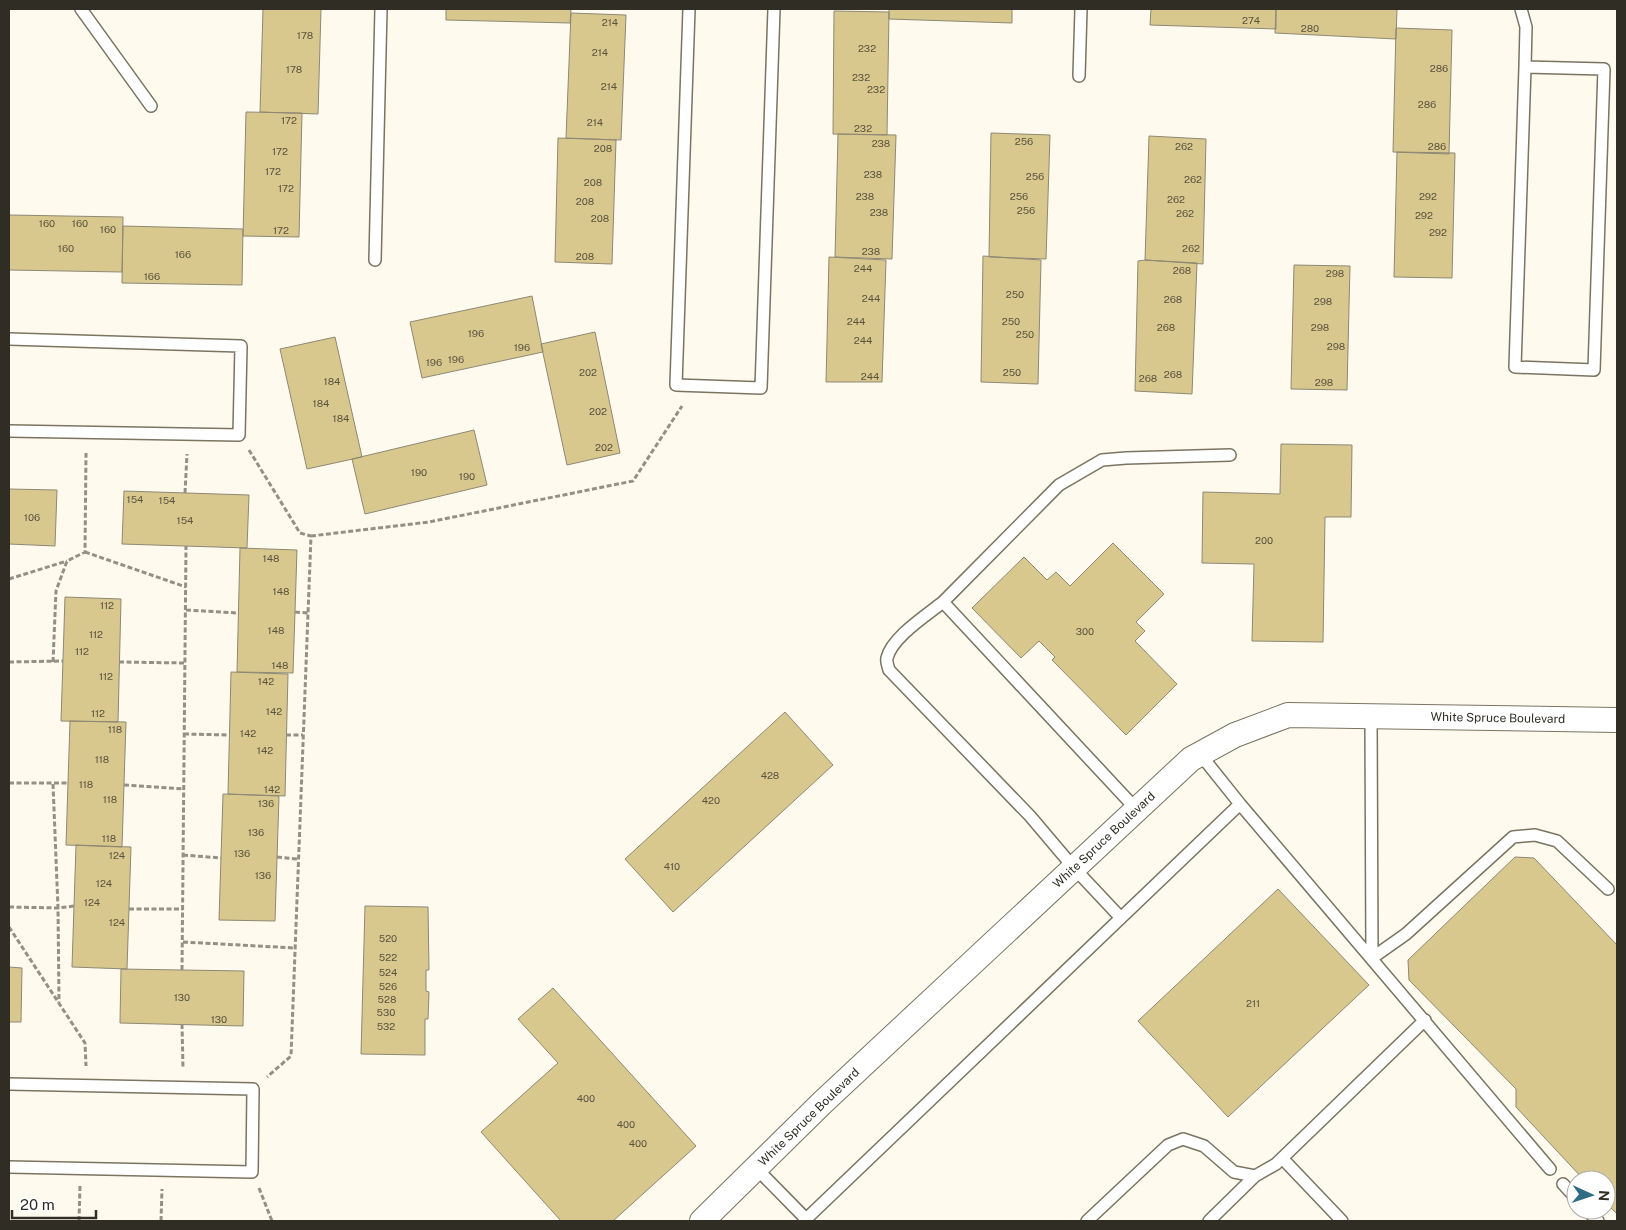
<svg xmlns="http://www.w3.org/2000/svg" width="1626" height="1230" viewBox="0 0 1626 1230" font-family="'Public Sans',sans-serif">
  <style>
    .building { fill: #d9c88e; stroke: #8e8874 }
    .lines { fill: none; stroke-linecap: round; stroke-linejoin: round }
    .service-casing { stroke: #7a7461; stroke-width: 14 }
    .minor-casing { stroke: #7a7461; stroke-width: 26 }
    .path { stroke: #949086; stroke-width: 3; stroke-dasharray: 5 2.5; stroke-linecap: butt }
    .service { stroke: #fff; stroke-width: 11 }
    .minor { stroke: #fff; stroke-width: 24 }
    .labels { text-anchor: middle; stroke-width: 5; stroke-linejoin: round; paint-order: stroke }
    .number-label { font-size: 10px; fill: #5a543f }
    .street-label { font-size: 12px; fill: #302d25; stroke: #fff }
  </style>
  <rect width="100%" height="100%" fill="#fefaed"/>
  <path class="building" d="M263,9H321L318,114L260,112Z
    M446,9H571L570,23L446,20Z
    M889,9H1012V23L889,19Z
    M1151,9H1276V29L1150,25Z
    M1276,9H1397L1396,39L1275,33Z
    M834,11L889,12L887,135L833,134Z
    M571,13L626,15L621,140L566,138Z
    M1396,28L1452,30L1449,154L1393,152Z
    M246,112L302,113L299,237L243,236Z
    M991,133L1050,135L1046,259L989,257Z
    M838,134L896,135L892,259L835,257Z
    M1149,136L1206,139L1203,264L1145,260Z
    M558,138L616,140L612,264L555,262Z
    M1397,152L1455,153L1452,278L1394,277Z
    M9,215L123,217L122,272L9,270Z
    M123,226L243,229L242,285L122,283Z
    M983,256L1041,260L1038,384L981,382Z
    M829,257L886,260L882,382H826Z
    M1145,260L1197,263L1192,394L1135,391L1138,261Z
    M1294,265L1350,266L1347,390L1291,389Z
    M532,296L543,352L422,378L410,322Z
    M595,332L620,453L567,465L541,344Z
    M335,337L362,457L307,469L280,349Z
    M474,430L487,485L365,514L352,459Z
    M1281,444L1352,445L1351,517H1325L1323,642L1252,641L1254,564L1202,563L1203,492L1280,494Z
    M9,489L57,490L55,546L9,544Z
    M124,491L249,495L247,548L122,544Z
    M1113,543L1164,594L1136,622L1145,631L1135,641L1177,684L1126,735L1052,660L1055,657L1039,641L1021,658L972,608L1024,557L1047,580L1056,572L1070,586Z
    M240,548L297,550L293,673L237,672Z
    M65,597L121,599L118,722L61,721Z
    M231,672L288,674L285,796L228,794Z
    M785,712L833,765L673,912L625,859Z
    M70,721L126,722L122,847L66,845Z
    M223,794L279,796L275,921L219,920Z
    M76,845L131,847L127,969L72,967Z
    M1515,857L1534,858L1617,945V1214L1606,1203V1180H1584L1516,1107V1089L1409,980L1408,960Z
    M1278,889L1369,985L1228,1117L1138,1021Z
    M365,906L428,907L429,970H426V991L429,992L428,1019H425V1055L361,1054Z
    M9,967L22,968L21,1022H9Z
    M121,969L244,971L243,1026L120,1023Z
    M553,988L696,1146L613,1221H561L481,1132L558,1063L518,1019Z"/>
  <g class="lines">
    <defs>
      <path id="service" d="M81,9L151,106
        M689,9L676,385L761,388L774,9
        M1521,9L1526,27L1525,67L1515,367L1594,370L1604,69L1525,67
        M1079,76L1081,9
        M375,260L381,9
        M9,339L241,346L239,435L9,431
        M943,602C927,615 892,637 887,658C886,662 888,666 889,670L1030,816L1074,868L1121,918
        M1371,717L1372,958L1406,934L1513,837L1535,835L1557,841L1608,889
        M1240,804L1550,1169
        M1137,810L943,602L1059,485L1102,460L1126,458L1230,455
        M9,1084L253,1089L252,1172L9,1167
        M1282,1158L1342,1221
        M756,1168L808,1221
        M1563,1184L1576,1198
        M1587,1210L1598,1221
        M804,1221L1240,804L1200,754
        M1087,1221L1168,1145L1183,1139L1204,1146L1234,1172L1255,1176L1276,1164L1425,1020
        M1209,1221L1255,1176"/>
      <path id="minor" d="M702,1221L823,1102L1191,759L1235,735L1288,715L1617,720"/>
    </defs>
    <use href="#service" class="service-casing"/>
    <use href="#minor" class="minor-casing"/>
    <path class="path" d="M249,450L300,533L311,536L291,1056L267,1077
      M185,493L187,454
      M311,536L429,522L633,481L682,406
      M85,552L186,587
      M9,579L67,561
      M186,610L238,613
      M295,612L308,613
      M9,662L63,661
      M53,662L56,591L67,561L85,552L86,453
      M119,662L185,663
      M184,734L230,735
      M286,735H303
      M9,783H68
      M53,784L58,908L59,1002
      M124,785L184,789
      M183,855L221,858
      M277,857L298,859
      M9,907L58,908L74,906
      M129,909H183
      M9,927L85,1043L86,1066
      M183,942L295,948
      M182,970L186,546
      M182,1024L183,1069
      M259,1188L272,1221
      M79,1221L80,1186
      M161,1221L162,1189"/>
    <use href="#service" class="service"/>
    <use href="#minor" class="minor"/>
  </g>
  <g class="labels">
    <g class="number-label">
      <text x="1251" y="24">274</text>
      <text x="610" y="26">214</text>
      <text x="1310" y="32">280</text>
      <text x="305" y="39">178</text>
      <text x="867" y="52">232</text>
      <text x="600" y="56">214</text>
      <text x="1439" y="72">286</text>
      <text x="294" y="73">178</text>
      <text x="861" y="81">232</text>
      <text x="609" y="90">214</text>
      <text x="876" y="93">232</text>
      <text x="1427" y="108">286</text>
      <text x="289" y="124">172</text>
      <text x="595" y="126">214</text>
      <text x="863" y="132">232</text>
      <text x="1024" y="145">256</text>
      <text x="881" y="147">238</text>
      <text x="1184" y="150">262</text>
      <text x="1437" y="150">286</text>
      <text x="603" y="152">208</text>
      <text x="280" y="155">172</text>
      <text x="273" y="175">172</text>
      <text x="873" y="178">238</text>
      <text x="1035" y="180">256</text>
      <text x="1193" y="183">262</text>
      <text x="593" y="186">208</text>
      <text x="286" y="192">172</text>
      <text x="865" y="200">238</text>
      <text x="1019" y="200">256</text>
      <text x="1428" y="200">292</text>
      <text x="1176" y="203">262</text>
      <text x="585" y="205">208</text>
      <text x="1026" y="214">256</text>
      <text x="879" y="216">238</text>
      <text x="1185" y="217">262</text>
      <text x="1424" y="219">292</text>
      <text x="600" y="222">208</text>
      <text x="47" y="227">160</text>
      <text x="80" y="227">160</text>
      <text x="108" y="233">160</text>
      <text x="281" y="234">172</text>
      <text x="1438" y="236">292</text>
      <text x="66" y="252">160</text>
      <text x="1191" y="252">262</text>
      <text x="871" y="255">238</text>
      <text x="183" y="258">166</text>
      <text x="585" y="260">208</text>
      <text x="863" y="272">244</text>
      <text x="1182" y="274">268</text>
      <text x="1335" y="277">298</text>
      <text x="152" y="280">166</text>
      <text x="1015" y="298">250</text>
      <text x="871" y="302">244</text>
      <text x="1173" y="303">268</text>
      <text x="1323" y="305">298</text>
      <text x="856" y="325">244</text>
      <text x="1011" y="325">250</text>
      <text x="1166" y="331">268</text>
      <text x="1320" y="331">298</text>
      <text x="476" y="337">196</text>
      <text x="1025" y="338">250</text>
      <text x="863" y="344">244</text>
      <text x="1336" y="350">298</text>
      <text x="522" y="351">196</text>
      <text x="456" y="363">196</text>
      <text x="434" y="366">196</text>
      <text x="588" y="376">202</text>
      <text x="1012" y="376">250</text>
      <text x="1173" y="378">268</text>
      <text x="870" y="380">244</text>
      <text x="1148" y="382">268</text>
      <text x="332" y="385">184</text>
      <text x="1324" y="386">298</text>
      <text x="321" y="407">184</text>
      <text x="598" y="415">202</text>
      <text x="341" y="422">184</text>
      <text x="604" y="451">202</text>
      <text x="419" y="476">190</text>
      <text x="467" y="480">190</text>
      <text x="135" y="503">154</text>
      <text x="167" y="504">154</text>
      <text x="32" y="521">106</text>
      <text x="185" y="524">154</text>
      <text x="1264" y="544">200</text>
      <text x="271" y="562">148</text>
      <text x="281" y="595">148</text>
      <text x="107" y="609">112</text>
      <text x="276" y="634">148</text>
      <text x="1085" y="635">300</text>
      <text x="96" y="638">112</text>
      <text x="82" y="655">112</text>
      <text x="280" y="669">148</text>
      <text x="106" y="680">112</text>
      <text x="266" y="685">142</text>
      <text x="274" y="715">142</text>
      <text x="98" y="717">112</text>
      <text x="115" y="733">118</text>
      <text x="248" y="737">142</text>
      <text x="265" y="754">142</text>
      <text x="102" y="763">118</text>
      <text x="770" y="779">428</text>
      <text x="86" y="788">118</text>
      <text x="272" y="793">142</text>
      <text x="110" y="803">118</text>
      <text x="711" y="804">420</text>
      <text x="266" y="807">136</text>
      <text x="256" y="836">136</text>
      <text x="109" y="842">118</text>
      <text x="242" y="857">136</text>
      <text x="117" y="859">124</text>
      <text x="672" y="870">410</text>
      <text x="263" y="879">136</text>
      <text x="104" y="887">124</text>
      <text x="92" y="906">124</text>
      <text x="117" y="926">124</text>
      <text x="388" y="942">520</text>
      <text x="388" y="961">522</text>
      <text x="388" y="976">524</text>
      <text x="388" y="990">526</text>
      <text x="182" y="1001">130</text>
      <text x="387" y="1003">528</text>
      <text x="1253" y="1007">211</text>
      <text x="386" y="1016">530</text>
      <text x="219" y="1023">130</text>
      <text x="386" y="1030">532</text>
      <text x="586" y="1102">400</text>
      <text x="626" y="1128">400</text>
      <text x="638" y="1147">400</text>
    </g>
    <g class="street-label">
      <text transform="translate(1498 718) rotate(1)" y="4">White Spruce Boulevard</text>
      <text transform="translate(1104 840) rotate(-43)" y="4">White Spruce Boulevard</text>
      <text transform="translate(809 1117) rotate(-44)" y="4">White Spruce Boulevard</text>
    </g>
  </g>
  <rect width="1626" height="1230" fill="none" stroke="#302d25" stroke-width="20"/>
  <g transform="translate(1591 1195) rotate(93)"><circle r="24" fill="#ffffff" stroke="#acaba8"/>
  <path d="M0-4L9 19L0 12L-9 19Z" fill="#306c84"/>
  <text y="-8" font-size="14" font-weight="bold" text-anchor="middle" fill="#302d25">N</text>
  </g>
  <path d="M12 1210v8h84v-8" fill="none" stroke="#302d25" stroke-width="2.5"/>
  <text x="20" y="1210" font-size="15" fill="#302d25" stroke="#ffffff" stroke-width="4" paint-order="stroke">20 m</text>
</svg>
